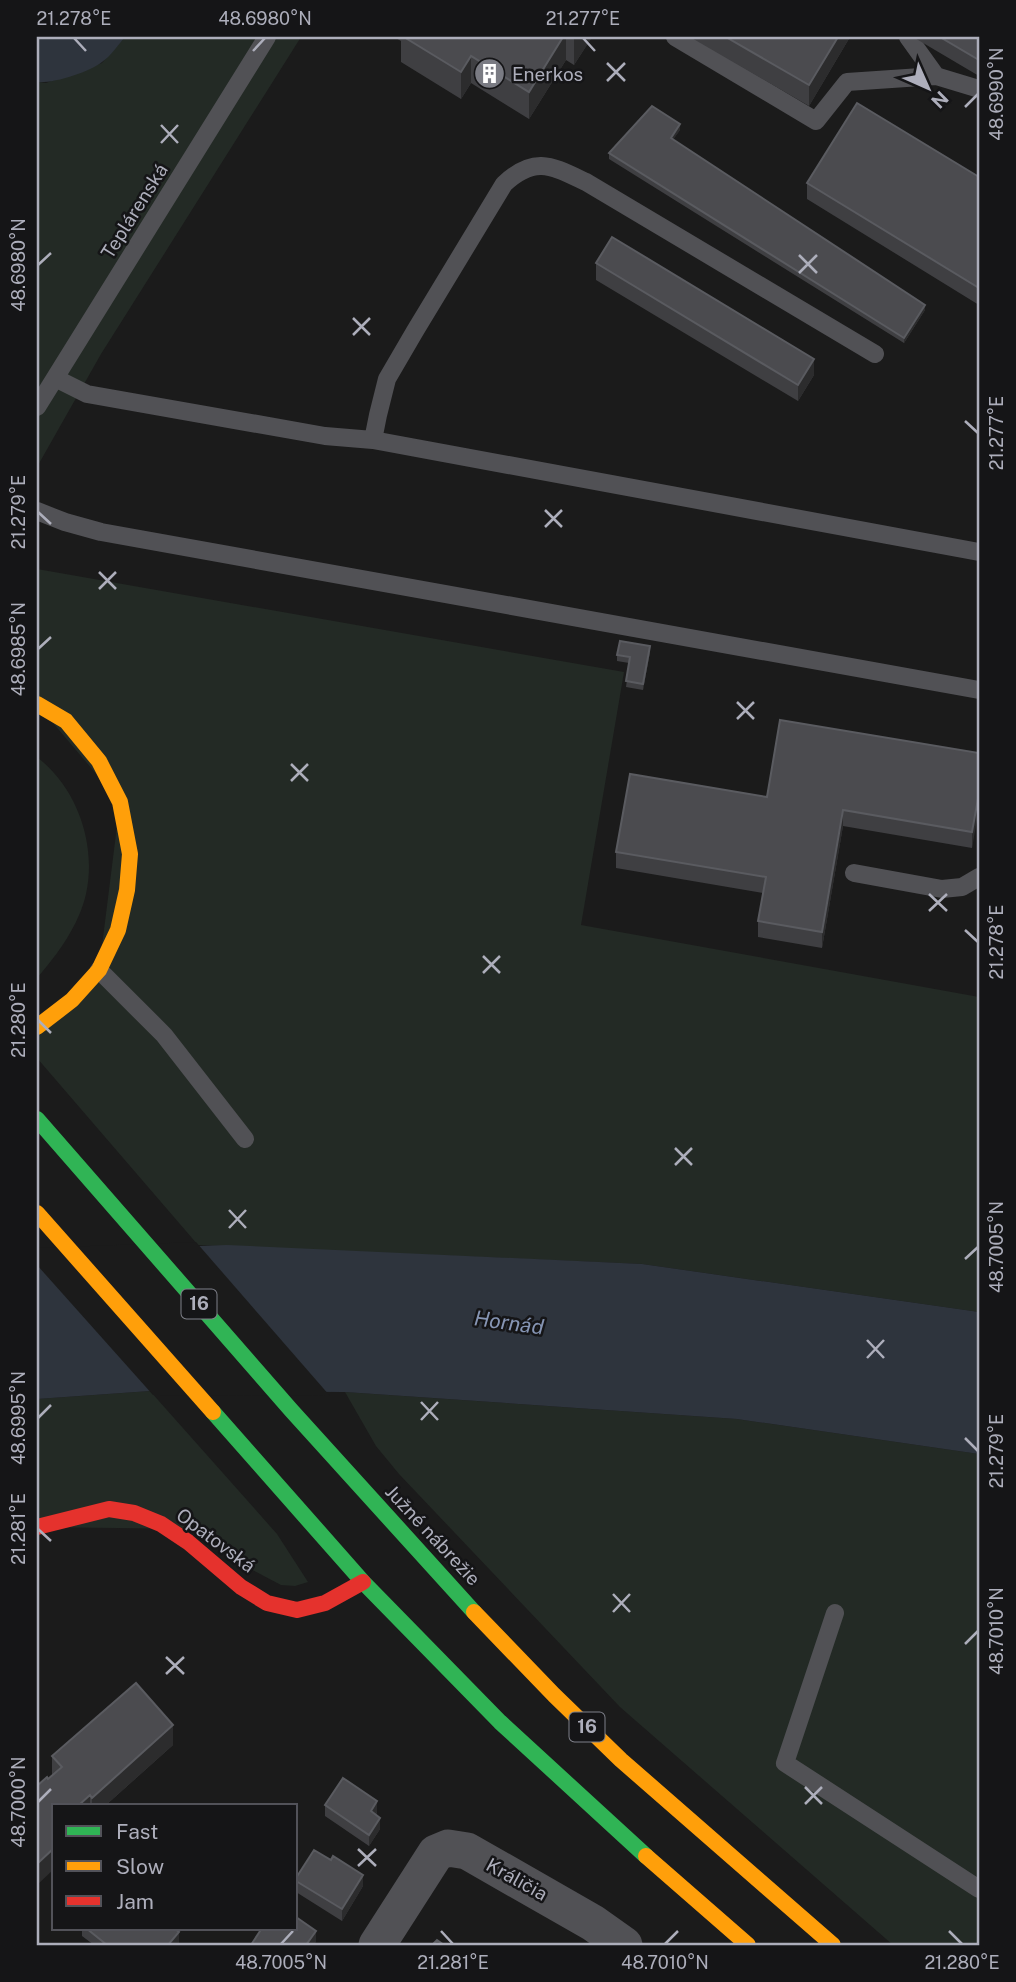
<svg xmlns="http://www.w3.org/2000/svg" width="1016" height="1982" viewBox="0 0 1016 1982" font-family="'Public Sans',sans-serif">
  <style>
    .green { fill: #232a25 }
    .water { fill: #2e343d }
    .pier { fill: #1b1b1b }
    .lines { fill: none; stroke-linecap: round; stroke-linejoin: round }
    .lane { stroke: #515155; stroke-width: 18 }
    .street { stroke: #515155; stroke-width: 37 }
    .fast { stroke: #30b455; stroke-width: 16 }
    .slow { stroke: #ff9f0a; stroke-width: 16 }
    .jam { stroke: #e5322d; stroke-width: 16 }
    .wall { fill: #3f3f42 }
    .shaded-wall { fill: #2c2c2d }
    .building { fill: #4b4b4f; stroke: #5a5b60; stroke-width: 2 }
    .ticks { fill: none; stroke: #adaebb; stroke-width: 2.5 }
    .labels { text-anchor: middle; stroke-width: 5; stroke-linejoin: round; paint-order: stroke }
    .shield { fill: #151517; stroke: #7f808a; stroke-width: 2 }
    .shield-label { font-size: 18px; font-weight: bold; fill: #adaebb }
    .poi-label { font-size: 19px; fill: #adaebb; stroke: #151517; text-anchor: start }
    .street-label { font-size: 19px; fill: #adaebb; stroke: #151517 }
    .water-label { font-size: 21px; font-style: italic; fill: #8695b4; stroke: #151517 }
    .neatline { fill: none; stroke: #adaebb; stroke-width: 2.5 }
    .ticks-label { font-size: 18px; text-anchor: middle; fill: #adaebb }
  </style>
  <rect width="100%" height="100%" fill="#1b1b1b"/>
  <path class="green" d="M125,37H301L101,354L37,467V82L46,83L102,63Z
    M37,569L624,672L581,925L979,997V1312L642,1264L198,1245L37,1058V1027L99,970L120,802L37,704Z
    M37,757C77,788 97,844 86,894C79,925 58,954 37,978Z
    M150,1391L277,1534L308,1582L295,1586L281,1585L247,1567L195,1529L37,1527V1399Z
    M345,1392L737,1419L979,1454V1945H893L620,1707L399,1474L376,1446Z"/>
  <path class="water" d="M37,37H125C118,45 111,56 102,62C90,72 52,84 37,82Z
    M227,1245L642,1264L979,1312V1454L737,1419L345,1392L150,1391L37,1399V1252Z"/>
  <path class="pier" d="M196,1242L330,1396L153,1395L37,1265V1248Z"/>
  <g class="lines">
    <path class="lane" d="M675,37L816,121L847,82L936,76L979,89
      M908,37L936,76
      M55,378L87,394L325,436L373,440L979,552
      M37,407L267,37
      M373,440L378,415L387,379L415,331L504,184C535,155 552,166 586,182L875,354
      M37,511L65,522L101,532L979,690
      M854,873L942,889L962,887L979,877
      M99,970L164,1035L245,1139
      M835,1613L785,1763L979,1889"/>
    <path class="street" d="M377,1945L436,1853L448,1848L467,1851L593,1923L624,1945"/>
    <path class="fast" d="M37,1119L291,1410L474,1612
      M213,1412L363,1582L500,1722L646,1856"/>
    <path class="slow" d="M37,704L66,721L99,761L120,802L130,854L127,890L118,930L99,970L72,1000L37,1027
      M37,1213L213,1412
      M474,1612L554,1695L621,1760L833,1945
      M646,1856L748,1945"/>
    <path class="jam" d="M37,1527L109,1509L134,1513L161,1524L188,1542L241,1587L267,1603L297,1610L325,1603L363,1582"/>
  </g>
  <path class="wall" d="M394,37H592L574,65L566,60L529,119L471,83L461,99L401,62V41Z
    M690,37H850L809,106Z
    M913,37H979V76Z
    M680,130L673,139L925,310L904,343L609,159V153Z
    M979,177V305L807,199V183Z
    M596,263L814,375L798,401L596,280Z
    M650,652L643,690L626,687L629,663L617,661V655Z
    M979,753L972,848L843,826L822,948L758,937V921L763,893L616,868V852L767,797Z
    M173,1745L106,1805H54L48,1779L52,1776V1756Z
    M325,1805L377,1812L376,1815L380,1829L369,1846L325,1816Z
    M296,1878L363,1886L342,1921L296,1892Z
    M82,1928H174L179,1943L177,1945H94L82,1936Z"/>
  <path class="shaded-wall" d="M563,37H566V60L529,119V92Z
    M575,37H592L574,65V38Z
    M838,37H850L809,106V85Z
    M471,56V83L461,99V72Z
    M680,124V130L671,143V138Z
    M925,305V310L904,343V338Z
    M814,359V375L798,401V385Z
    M650,646V652L643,690V684Z
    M979,793V809L972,848V832Z
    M843,810V826L822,948V932Z
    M173,1725V1745L106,1805H92V1798Z
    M90,1795V1805H79Z
    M377,1801V1812L371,1823V1811Z
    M380,1818V1829L369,1846V1835Z
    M54,1848V1869L37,1885V1864Z
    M363,1875V1886L342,1921V1909Z
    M316,1931V1942L314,1945H306Z
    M179,1932V1943L177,1945H168Z"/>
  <path class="building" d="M404,37H563L529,92L471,56L461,72Z
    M726,37H838L809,85Z
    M940,37H979V60Z
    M857,103L979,177V288L807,183Z
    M652,106L680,124L671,138L925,305L904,338L609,153Z
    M612,237L814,359L798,385L596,263Z
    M620,641L650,646L643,684L626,681L630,657L617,655Z
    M780,720L979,753V793L972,832L843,810L822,932L758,921L766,877L616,852L630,774L767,797Z
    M136,1683L173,1725L92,1798L90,1795L79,1805H54V1848L37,1864V1786L47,1777L48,1779L62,1767L52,1756Z
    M343,1778L377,1801L371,1811L380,1818L369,1835L325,1805Z
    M314,1850L331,1860L333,1856L363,1875L342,1909L296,1881V1878Z
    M296,1917L316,1931L306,1945H251L262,1928H296Z
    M86,1928H174L179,1932L168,1945H107Z
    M437,1940L444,1945H432Z"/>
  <path class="ticks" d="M74,38L86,51M583,38L595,51M253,51L265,38M607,63L625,81M607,81L625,63M965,107L978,94M161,125L178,143M161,143L178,125M799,255L817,273M38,265L51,253M799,273L817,255M353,318L370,335M353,335L370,318M965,421L978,433M545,510L562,527M38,512L51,524M545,527L562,510M99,572L116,589M99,589L116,572M38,649L51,637M737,702L754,719M737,719L754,702M291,764L308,781M291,781L308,764M929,894L947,911M929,911L947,894M965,930L978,942M483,956L500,973M483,973L500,956M38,1020L51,1033M675,1148L692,1165M675,1165L692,1148M229,1210L246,1228M229,1228L246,1210M965,1259L978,1247M867,1340L884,1358M867,1358L884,1340M421,1402L438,1420M38,1418L51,1405M421,1420L438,1402M965,1438L978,1451M38,1529L51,1541M613,1594L630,1612M613,1612L630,1594M965,1644L978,1631M166,1657L184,1674M166,1674L184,1657M805,1787L822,1804M38,1802L51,1789M805,1804L822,1787M358,1849L376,1866M358,1866L376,1849M441,1931L453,1944M949,1931L962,1944M281,1944L293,1931M665,1944L678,1931"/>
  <defs>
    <symbol id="building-disc" viewBox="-11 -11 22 22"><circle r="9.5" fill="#7a7b83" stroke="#151517"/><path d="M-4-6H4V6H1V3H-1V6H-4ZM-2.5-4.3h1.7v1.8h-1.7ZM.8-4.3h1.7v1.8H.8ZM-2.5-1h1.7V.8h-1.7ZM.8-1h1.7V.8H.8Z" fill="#fff"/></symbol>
  </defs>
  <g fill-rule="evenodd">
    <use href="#building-disc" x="472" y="56" width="35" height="35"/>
  </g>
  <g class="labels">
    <g class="shield">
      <rect x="181.5" y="1289.5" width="35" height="29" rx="5"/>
      <rect x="569.5" y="1712.5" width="35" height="29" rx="5"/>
    </g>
    <g class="shield-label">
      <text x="199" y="1310">16</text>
      <text x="587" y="1733">16</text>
    </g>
    <g class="poi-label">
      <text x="512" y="81">Enerkos</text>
    </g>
    <g class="street-label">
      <text transform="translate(134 211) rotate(-58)" y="7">Teplárenská</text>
      <text transform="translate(433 1535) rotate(47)" y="7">Južné nábrežie</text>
      <text transform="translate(216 1540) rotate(37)" y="7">Opatovská</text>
      <text transform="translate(517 1879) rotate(29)" y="7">Králičia</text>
    </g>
    <g class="water-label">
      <text transform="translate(509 1323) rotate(8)" y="7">Hornád</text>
    </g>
  </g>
  <rect width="1016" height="1982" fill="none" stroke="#151517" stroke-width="77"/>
  <rect x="52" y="1804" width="245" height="126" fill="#151517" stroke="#525259" stroke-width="2"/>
  <rect x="66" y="1826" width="35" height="10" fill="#30b455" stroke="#525259" stroke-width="2"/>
  <text x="116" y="1839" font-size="21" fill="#adaebb">Fast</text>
  <rect x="66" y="1861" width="35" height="10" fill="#ff9f0a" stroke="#525259" stroke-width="2"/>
  <text x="116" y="1874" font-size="21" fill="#adaebb">Slow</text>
  <rect x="66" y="1896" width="35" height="10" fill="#e5322d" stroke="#525259" stroke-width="2"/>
  <text x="116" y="1909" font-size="21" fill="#adaebb">Jam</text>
  <g transform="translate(928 88) rotate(135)" stroke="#151517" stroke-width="5" paint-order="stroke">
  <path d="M0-5L12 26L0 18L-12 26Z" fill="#adaebb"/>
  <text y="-10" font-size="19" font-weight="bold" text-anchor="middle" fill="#adaebb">N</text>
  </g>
  <rect x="38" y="38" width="940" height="1906" class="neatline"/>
  <g class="ticks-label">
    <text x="74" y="25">21.278°E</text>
    <text x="265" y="25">48.6980°N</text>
    <text x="583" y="25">21.277°E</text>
    <text transform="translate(997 94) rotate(-90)" y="6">48.6990°N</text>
    <text transform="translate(19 265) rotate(-90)" y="6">48.6980°N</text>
    <text transform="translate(997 433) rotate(-90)" y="6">21.277°E</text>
    <text transform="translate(19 512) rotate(-90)" y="6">21.279°E</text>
    <text transform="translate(19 649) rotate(-90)" y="6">48.6985°N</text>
    <text transform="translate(997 942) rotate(-90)" y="6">21.278°E</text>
    <text transform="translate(19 1020) rotate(-90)" y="6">21.280°E</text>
    <text transform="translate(997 1247) rotate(-90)" y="6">48.7005°N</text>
    <text transform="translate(19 1418) rotate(-90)" y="6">48.6995°N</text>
    <text transform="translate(997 1451) rotate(-90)" y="6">21.279°E</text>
    <text transform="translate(19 1529) rotate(-90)" y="6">21.281°E</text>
    <text transform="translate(997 1631) rotate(-90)" y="6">48.7010°N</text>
    <text transform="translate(19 1802) rotate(-90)" y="6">48.7000°N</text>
    <text x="281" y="1969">48.7005°N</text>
    <text x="453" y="1969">21.281°E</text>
    <text x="665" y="1969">48.7010°N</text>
    <text x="962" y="1969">21.280°E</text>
  </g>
</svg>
